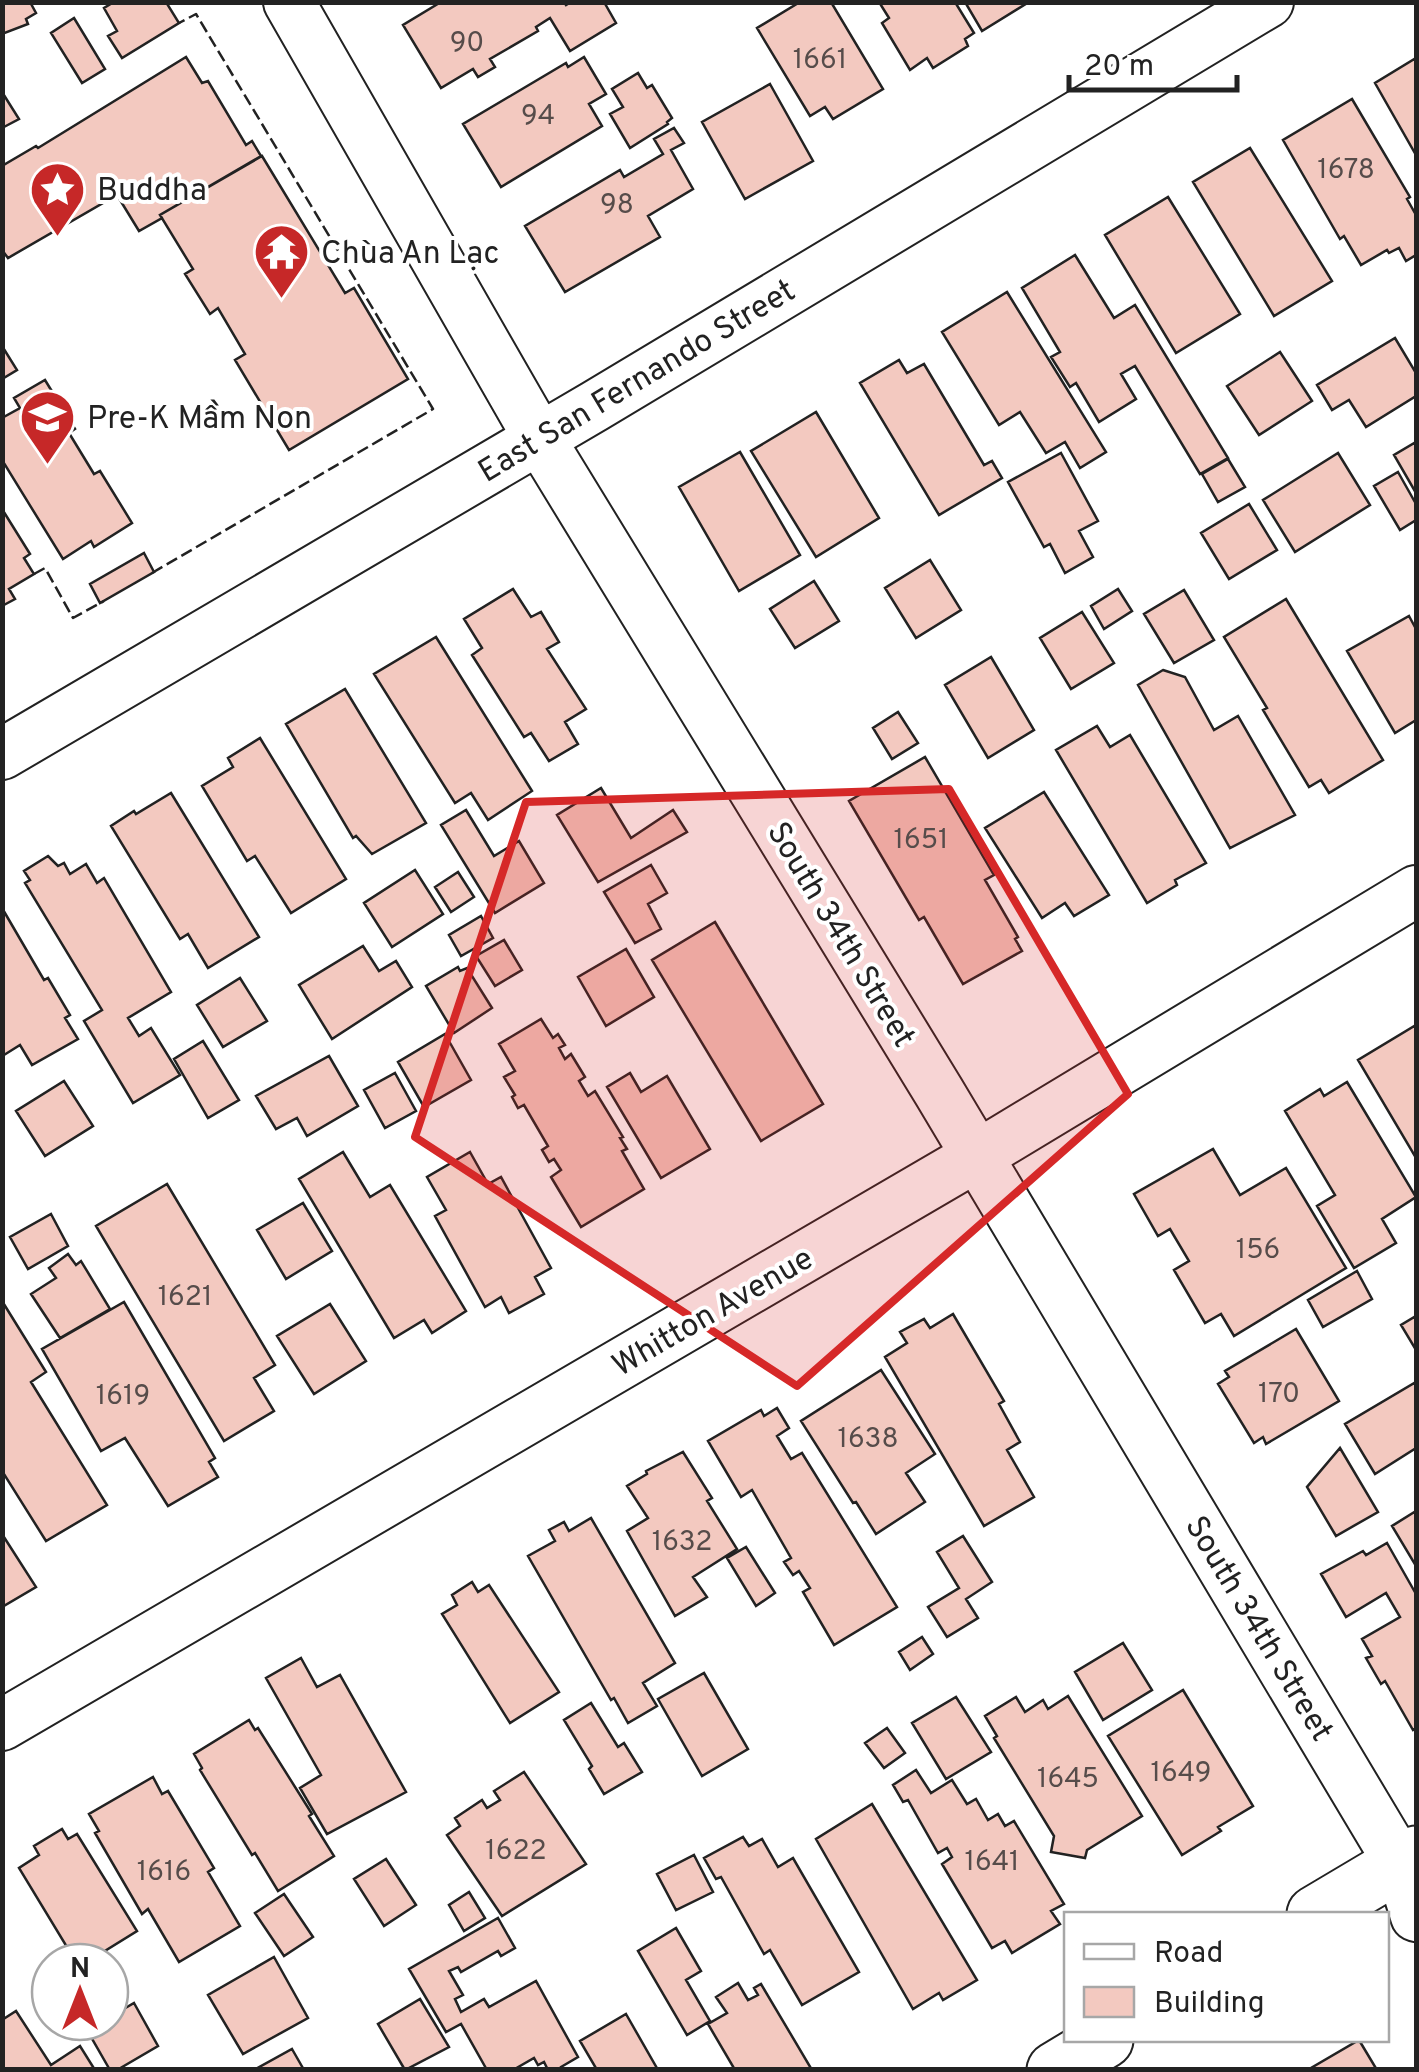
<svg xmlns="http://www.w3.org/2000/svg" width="1419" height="2072" viewBox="0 0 1419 2072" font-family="Overpass,sans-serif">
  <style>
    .building { fill: #f3c9c0; stroke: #222; stroke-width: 2.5 }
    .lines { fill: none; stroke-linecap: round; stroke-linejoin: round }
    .street-casing { stroke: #222; stroke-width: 54 }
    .secondary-casing { stroke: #222; stroke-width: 59 }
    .street { stroke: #fff; stroke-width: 50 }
    .secondary { stroke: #fff; stroke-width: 55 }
    .fence { stroke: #222; stroke-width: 2.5; stroke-dasharray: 12 5; stroke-linecap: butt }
    .marked { fill: #d62828; fill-opacity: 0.2; stroke: #d62828; stroke-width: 8; stroke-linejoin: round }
    .labels { text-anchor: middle; stroke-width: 8; stroke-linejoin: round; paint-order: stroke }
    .number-label { font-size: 28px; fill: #564c4a }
    .poi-label { font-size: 32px; fill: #222; stroke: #fff; text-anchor: start }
    .street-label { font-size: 32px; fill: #222; stroke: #fff }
  </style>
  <rect width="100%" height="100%" fill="#fff"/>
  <path class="building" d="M2,2H30L36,13L26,19L28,24L2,34Z
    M114,2H166L179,23L122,58L108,36L117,31L104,8Z
    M441,2H564L566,5L571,2H604L616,23L570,51L550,18L536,27L538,31L490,59L495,67L478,77L473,69L441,88L403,25Z
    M800,2H831L883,89L833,119L825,107L810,116L757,28Z
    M879,2H955L974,33L965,39L968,46L933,68L927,58L910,70L882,23L889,18Z
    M965,2H1029L982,31Z
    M74,18L105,69L82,83L51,33Z
    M186,57L202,83L208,81L246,145L252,141L261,156L160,215L162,218L139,231L117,195L8,258L2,250V166L36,146L38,148Z
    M584,57L606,94L589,104L602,126L501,187L463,124L566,63L568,67Z
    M1416,58V155L1375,83Z
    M638,73L647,88L652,85L672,118L667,122L668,124L630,148L610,114L623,107L612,89Z
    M770,84L813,161L745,199L702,122Z
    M2,92L19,119L2,128Z
    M1352,99L1410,197L1407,199L1416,215V255L1406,261L1399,248L1389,253L1387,250L1361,265L1344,236L1340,239L1283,140Z
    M674,128L684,143L671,150L693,189L648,216L660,237L565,292L525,226L620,170L624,177L663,154L654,139Z
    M1250,148L1332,281L1274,316L1193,182Z
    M262,156L345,293L354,288L408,379L289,450L235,360L245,354L218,308L210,314L185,274L193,269L160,215Z
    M1168,197L1240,314L1176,353L1105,235Z
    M1075,255L1114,318L1135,305L1228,458L1200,474L1135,366L1121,374L1136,399L1099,422L1076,383L1070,387L1051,357L1060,352L1022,288Z
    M1007,292L1106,452L1080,468L1065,442L1046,453L1020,412L999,425L942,332Z
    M1395,338L1416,373V396L1366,427L1349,400L1332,410L1317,385Z
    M2,346L17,370L2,379Z
    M1280,352L1312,401L1259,435L1227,386Z
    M899,360L907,373L924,364L984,465L992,461L1002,478L939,515L860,383Z
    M45,380L75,429L69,433L94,474L100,471L132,523L94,547L91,541L63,559L2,460V418L20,408L14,398Z
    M816,412L879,518L816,557L751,451Z
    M1416,442V493L1394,455Z
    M740,452L800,555L739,591L679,487Z
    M1061,453L1098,521L1079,531L1093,557L1065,573L1050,544L1044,547L1008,482Z
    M1338,453L1370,505L1295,552L1263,500Z
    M1228,459L1245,487L1218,502L1202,474Z
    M1398,472L1416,504V520L1400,530L1374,486Z
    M1249,504L1277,550L1229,579L1201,533Z
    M2,509L30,554L24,558L34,574L9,589L15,599L2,606Z
    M144,553L154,572L100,603L90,584Z
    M930,560L961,610L916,638L885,588Z
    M814,581L839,621L795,648L770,609Z
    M513,589L531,617L541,612L559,642L547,649L586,709L565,722L578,744L549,761L531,733L524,737L472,655L482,648L464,619Z
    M1118,589L1132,611L1104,629L1091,606Z
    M1184,590L1214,640L1174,663L1144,614Z
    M1286,599L1383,760L1329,793L1321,780L1309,787L1263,710L1267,708L1224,637Z
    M1082,612L1114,663L1071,689L1040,638Z
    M1409,616L1416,629V720L1395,733L1347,651Z
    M436,637L532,791L488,820L471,793L455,803L374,674Z
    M991,657L1034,730L988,758L945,685Z
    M1163,670L1185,677L1214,730L1238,716L1295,815L1230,848L1138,685Z
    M345,689L426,823L372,854L356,836L353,838L286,724Z
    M898,712L918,743L892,759L873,728Z
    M1097,726L1110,747L1130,735L1206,863L1175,880L1177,885L1147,903L1056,750Z
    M260,738L346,879L291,913L255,856L247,861L202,786L233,767L228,758Z
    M925,757L994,875L985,880L1018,937L1015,939L1022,951L963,984L924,917L919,920L849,801Z
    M601,788L631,838L673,810L687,832L598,882L557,815Z
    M1044,792L1109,895L1074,916L1065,903L1042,918L985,828Z
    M171,793L259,937L208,968L188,934L180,939L111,826L134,811L136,814Z
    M466,810L494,856L519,841L544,883L495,913L441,825Z
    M48,856L58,866L64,863L70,874L86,864L97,883L104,878L171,992L128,1018L139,1036L151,1028L180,1075L133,1103L84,1021L102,1010L25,883L30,880L24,871Z
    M651,865L667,893L648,904L661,929L635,943L604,892Z
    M415,870L443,914L392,947L364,903Z
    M458,872L474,897L451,912L435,887Z
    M2,908L44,980L48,978L70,1015L65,1018L78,1039L32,1065L20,1045L4,1055L2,1053Z
    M481,916L493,938L461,956L449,935Z
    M715,922L823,1104L761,1141L652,960Z
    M504,940L522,970L495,986L476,956Z
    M363,946L379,971L396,961L412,987L332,1039L299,985Z
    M626,949L654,997L606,1026L578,977Z
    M458,967L460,971L467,968L492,1008L454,1033L426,986Z
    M240,978L267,1021L223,1047L197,1005Z
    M541,1019L553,1038L558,1034L565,1045L559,1048L565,1059L571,1054L585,1077L579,1081L588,1096L595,1091L623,1137L620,1138L627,1149L622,1151L644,1189L581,1227L551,1177L561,1170L554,1159L549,1162L542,1150L548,1146L524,1105L518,1108L512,1097L515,1095L504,1077L515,1071L499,1044Z
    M1416,1025V1158L1358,1060Z
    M445,1034L471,1080L424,1107L398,1062Z
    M203,1041L239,1100L208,1118L174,1059Z
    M329,1056L358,1106L307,1136L297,1118L276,1129L256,1096Z
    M395,1073L416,1111L385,1128L364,1090Z
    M630,1073L641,1092L667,1076L710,1149L661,1178L607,1087Z
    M64,1081L93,1126L45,1156L16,1111Z
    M1347,1082L1416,1197L1382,1219L1396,1243L1354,1268L1317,1206L1335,1195L1285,1111L1320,1089L1324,1096Z
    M1213,1149L1240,1195L1286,1168L1346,1268L1234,1336L1221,1314L1205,1323L1174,1270L1189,1261L1170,1229L1158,1236L1134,1194Z
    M343,1152L370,1197L390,1185L466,1311L432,1333L424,1320L394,1338L299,1179Z
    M470,1152L488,1184L501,1177L551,1268L535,1277L544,1294L509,1313L501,1297L485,1307L435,1216L446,1210L427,1177Z
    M167,1184L275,1365L254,1378L274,1411L224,1441L96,1226Z
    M303,1203L332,1251L286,1279L257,1230Z
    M51,1214L68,1246L28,1269L10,1237Z
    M68,1254L76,1265L81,1261L110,1309L60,1338L31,1294L56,1278L49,1268Z
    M1357,1271L1372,1299L1323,1327L1308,1300Z
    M2,1301L46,1372L31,1382L107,1505L46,1541L2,1471Z
    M124,1302L215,1458L209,1462L218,1477L168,1506L125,1438L101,1451L42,1349Z
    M330,1304L366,1361L314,1394L277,1336Z
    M953,1314L1004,1401L999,1404L1020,1442L1007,1450L1034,1497L984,1526L885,1357L907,1343L900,1332L924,1319L930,1328Z
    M1416,1316V1350L1401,1325Z
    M1296,1329L1339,1401L1266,1444L1263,1437L1254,1443L1218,1384L1229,1377L1225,1371Z
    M881,1370L935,1454L906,1473L925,1502L876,1534L856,1502L853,1503L801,1421Z
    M1416,1382V1448L1375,1474L1345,1424Z
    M777,1408L789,1428L777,1436L791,1459L802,1453L897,1607L834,1645L803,1592L810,1588L799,1571L793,1575L784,1562L791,1558L752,1490L741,1497L708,1441L761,1410L764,1416Z
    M1340,1448L1378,1512L1336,1536L1307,1487Z
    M683,1452L712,1498L707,1501L737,1549L693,1577L707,1597L675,1616L627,1531L648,1518L627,1486L647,1474L646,1471Z
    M1416,1511V1566L1392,1526Z
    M591,1518L675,1663L643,1683L657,1706L628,1723L614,1698L611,1700L528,1556L555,1541L549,1530L564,1522L569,1531Z
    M2,1534L36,1587L2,1607Z
    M963,1536L992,1582L966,1599L978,1618L947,1637L928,1607L959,1588L937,1552Z
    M1387,1543L1416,1594V1728L1413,1730L1385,1681L1381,1684L1366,1658L1372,1656L1362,1639L1400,1617L1386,1593L1346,1617L1321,1574L1363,1551L1366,1555Z
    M746,1547L775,1593L756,1606L727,1558Z
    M472,1582L478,1592L489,1585L559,1692L510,1723L442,1614L457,1605L452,1595Z
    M922,1637L933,1654L910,1670L899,1652Z
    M1123,1643L1152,1690L1103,1720L1075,1672Z
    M301,1658L317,1687L340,1675L406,1792L327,1834L300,1788L321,1775L266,1678Z
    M704,1673L748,1749L702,1776L658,1699Z
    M1183,1690L1253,1806L1218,1827L1221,1831L1182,1855L1108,1736Z
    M1068,1696L1142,1816L1087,1850L1085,1858L1051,1852L1054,1836L994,1738L997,1736L985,1716L1016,1697L1025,1712L1043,1700L1048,1709Z
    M956,1697L991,1752L946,1779L912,1723Z
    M591,1703L618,1747L624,1743L642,1772L604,1794L589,1769L592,1766L564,1720Z
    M249,1720L255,1730L258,1728L312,1814L309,1816L334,1856L278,1891L255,1853L252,1855L200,1770L202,1768L194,1754Z
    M887,1728L905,1753L884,1768L865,1743Z
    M916,1770L931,1793L952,1780L967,1804L976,1799L988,1820L998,1814L1005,1826L1014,1821L1064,1904L1051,1911L1060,1924L1012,1953L1005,1941L992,1948L942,1864L952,1857L947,1848L938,1853L908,1800L903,1802L893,1785Z
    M524,1772L586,1864L502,1916L447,1835L460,1826L455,1818L482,1800L487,1808L500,1800L494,1791Z
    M153,1777L162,1794L168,1791L214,1868L208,1872L240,1926L179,1962L148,1909L142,1914L95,1833L99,1831L89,1814Z
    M872,1804L977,1980L943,2000L939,1993L913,2009L816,1839Z
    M62,1829L68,1839L77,1834L137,1931L87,1962H76L19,1868L39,1855L34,1846Z
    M743,1837L749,1846L762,1839L778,1867L793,1858L859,1972L802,2005L770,1950L764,1954L721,1877L716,1879L704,1858Z
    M694,1855L713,1892L676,1910L657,1874Z
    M386,1859L416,1905L384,1926L354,1879Z
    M469,1892L485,1918L464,1931L449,1905Z
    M284,1894L313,1937L284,1956L255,1913Z
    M498,1918L515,1948L501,1956L498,1951L461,1972L458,1967L449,1971L463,1995L455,1999L461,2012L484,1999L489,2007L536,1981L578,2057L561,2067L562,2070H548L544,2062L538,2065L534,2058L513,2070H487L461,2024L446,2032L409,1969Z
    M676,1928L701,1971L686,1980L710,2021L687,2035L638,1951Z
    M274,1957L308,2018L243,2054L208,1995Z
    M738,1983L748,2000L758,1995L754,1988L761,1984L812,2070H735L708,2024L727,2013L716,1997Z
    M420,1999L449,2047L405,2070L378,2024Z
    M134,2003L158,2046L117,2070H110L87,2030L101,2022H110V2017Z
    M16,2011L51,2065L80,2046L95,2070H2V2020Z
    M626,2014L658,2070H597L580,2041Z
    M1359,2040L1377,2070H1312L1311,2068Z
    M292,2049L304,2070H254Z"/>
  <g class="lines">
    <defs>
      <path id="street" d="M289,2L539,438L939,1092L1400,1864L1416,1916
        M2,754L595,406L1268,2
        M2,1725L977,1156L1416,891"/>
      <path id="secondary" d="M1315,1914L1416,1854
        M1055,2070L1105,2040"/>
    </defs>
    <use href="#street" class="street-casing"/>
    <use href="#secondary" class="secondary-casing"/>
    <use href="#street" class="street"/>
    <use href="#secondary" class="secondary"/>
    <path class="fence" d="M152,573L433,409L196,14L179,23
      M34,574L45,568L73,618L104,601"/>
  </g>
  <path class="marked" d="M949,789L1128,1094L797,1386L415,1137L526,802Z"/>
  <defs>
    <symbol id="sight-pin" viewBox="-11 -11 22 30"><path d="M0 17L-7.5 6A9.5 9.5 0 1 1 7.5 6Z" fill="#c62828" stroke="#fff"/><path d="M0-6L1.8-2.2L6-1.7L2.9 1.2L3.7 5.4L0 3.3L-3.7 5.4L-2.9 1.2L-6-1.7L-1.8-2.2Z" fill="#fff"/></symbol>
    <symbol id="temple-pin" viewBox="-11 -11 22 30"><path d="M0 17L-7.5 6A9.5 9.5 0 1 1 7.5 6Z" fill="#c62828" stroke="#fff"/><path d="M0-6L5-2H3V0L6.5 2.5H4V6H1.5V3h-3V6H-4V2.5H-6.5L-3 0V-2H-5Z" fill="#fff"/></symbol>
    <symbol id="school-pin" viewBox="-11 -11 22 30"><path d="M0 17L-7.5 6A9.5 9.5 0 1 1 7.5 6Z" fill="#c62828" stroke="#fff"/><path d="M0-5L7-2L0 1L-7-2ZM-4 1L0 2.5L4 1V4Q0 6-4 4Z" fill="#fff"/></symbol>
  </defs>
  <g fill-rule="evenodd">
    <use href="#sight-pin" x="26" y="158" width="63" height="86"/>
    <use href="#temple-pin" x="250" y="220" width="63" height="86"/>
    <use href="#school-pin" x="16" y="386" width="63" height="86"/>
  </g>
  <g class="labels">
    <g class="number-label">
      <text x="467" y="51">90</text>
      <text x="820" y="68">1661</text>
      <text x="538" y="124">94</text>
      <text x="1346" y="178">1678</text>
      <text x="617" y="213">98</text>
      <text x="921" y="848">1651</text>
      <text x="1258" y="1258">156</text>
      <text x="185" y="1305">1621</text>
      <text x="1279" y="1402">170</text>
      <text x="123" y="1404">1619</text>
      <text x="868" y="1447">1638</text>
      <text x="682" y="1550">1632</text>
      <text x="1181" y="1781">1649</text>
      <text x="1068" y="1787">1645</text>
      <text x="516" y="1859">1622</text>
      <text x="992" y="1870">1641</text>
      <text x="164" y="1880">1616</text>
    </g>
    <g class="poi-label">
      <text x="97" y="200">Buddha</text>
      <text x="321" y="263">Chùa An Lạc</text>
      <text x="87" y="428">Pre-K Mầm Non</text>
    </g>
    <g class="street-label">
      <text transform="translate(636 380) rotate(-31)" y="11">East San Fernando Street</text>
      <text transform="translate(842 934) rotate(59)" y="11">South 34th Street</text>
      <text transform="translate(712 1311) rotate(-30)" y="11">Whitton Avenue</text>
      <text transform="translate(1260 1628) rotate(59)" y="11">South 34th Street</text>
    </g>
  </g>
  <rect width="1419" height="2072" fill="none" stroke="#222222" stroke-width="10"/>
  <rect x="1064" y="1912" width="325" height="130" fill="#ffffff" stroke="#a7a7a7" stroke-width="2.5"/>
  <rect x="1084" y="1944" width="50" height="15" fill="#ffffff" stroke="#a7a7a7" stroke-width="2.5"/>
  <text x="1154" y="1962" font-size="30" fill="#222222">Road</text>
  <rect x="1084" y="1987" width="50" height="30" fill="#f3c9c0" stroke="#a7a7a7" stroke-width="2.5"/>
  <text x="1154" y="2012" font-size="30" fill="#222222">Building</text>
  <g transform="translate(80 1992)"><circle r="48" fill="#ffffff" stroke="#a7a7a7" stroke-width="2.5"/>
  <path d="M0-8L18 38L0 25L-18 38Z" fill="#c62828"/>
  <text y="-15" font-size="28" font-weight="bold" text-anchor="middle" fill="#222222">N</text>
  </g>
  <path d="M1069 75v15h168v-15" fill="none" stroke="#222222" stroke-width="5"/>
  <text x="1084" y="75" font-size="30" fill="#222222" stroke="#ffffff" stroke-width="8" paint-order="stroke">20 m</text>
</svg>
